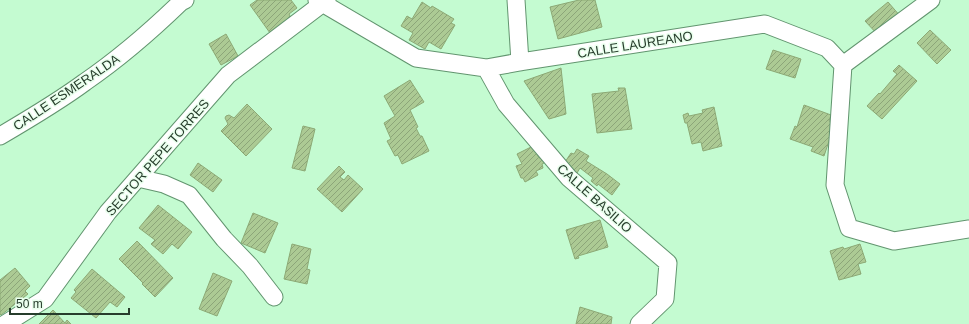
<svg xmlns="http://www.w3.org/2000/svg" width="969" height="324" viewBox="0 0 969 324" font-family="Arial,sans-serif">
  <style>
    .building { fill: url(#building-hatch); stroke: #8ca975 }
    .lines { fill: none; stroke-linecap: round; stroke-linejoin: round }
    .minor-casing { stroke: #62956f; stroke-width: 19 }
    .minor { stroke: #fff; stroke-width: 17 }
    .labels { text-anchor: middle; stroke-width: 3; stroke-linejoin: round; paint-order: stroke }
    .street-label { font-size: 13px; fill: #273d2c; stroke: #e9ffed }
  </style>
  <defs>
    <pattern id="building-hatch" width="6" height="6" patternUnits="userSpaceOnUse"><rect width="6" height="6" fill="#acca94"/><path d="M-1 1l2-2M0 6l6-6M5 7l2-2" fill="none" stroke="#8ca579"/></pattern>
  </defs>
  <rect width="100%" height="100%" fill="#c4fbd1"/>
  <path class="building" d="M257,0H291L297,8L289,14L291,18L270,33L250,5Z
    M579,0H595L602,27L558,39L550,7Z
    M422,2L431,8L432,6L454,19L451,23L455,25L441,49L429,42L425,49L409,40L413,33L401,26L407,16L412,19Z
    M888,2L901,17L879,36L865,21Z
    M930,30L951,50L937,64L917,43Z
    M226,34L238,56L221,65L209,44Z
    M773,50L801,59L795,78L766,69Z
    M899,65L917,81L882,119L867,106L879,93L880,94L897,74L893,71Z
    M561,68L566,114L549,119L524,81Z
    M410,80L424,102L410,110L418,127L416,128L420,136H422L429,151L402,164L398,155L395,156L387,141L391,139L384,123L395,116L384,96Z
    M618,88H625L632,129L597,133L592,94L619,91Z
    M247,104L272,129L246,156L221,131L228,124L225,118L226,116L229,115L234,118Z
    M804,105L831,115L829,121L835,123L824,156L811,151L813,147L790,139L795,126L797,127Z
    M714,107L722,146L703,151L701,142L692,144L687,123H685L683,115L688,113L689,116L703,113L702,110Z
    M303,126L315,129L305,171L292,168Z
    M533,146L539,158L542,157L544,163L542,164L543,168L536,171L538,175L525,182L523,178H521L516,166L522,164L517,154Z
    M577,149L589,156L586,161L607,174L620,184L612,195L598,184L597,186L591,181L593,178L580,168L577,173L563,165L571,153L574,154Z
    M198,163L222,180L213,192L190,175Z
    M339,166L345,172L340,177L344,180L348,175L363,189L342,212L317,189Z
    M158,205L192,232L178,249L172,244L163,254L151,244L155,240L139,228Z
    M253,213L278,223L265,253L241,243Z
    M600,220L608,247L578,256L579,258L575,259L566,230Z
    M137,241L173,278L155,297L142,284L143,283L119,259Z
    M292,244L311,249L307,269L310,270L307,284L284,279Z
    M860,244L866,262L858,264L861,274L839,280L830,251L843,247L844,249Z
    M15,268L30,286L25,291L28,294L1,315L0,314V280Z
    M92,269L125,297L117,307L110,302L96,318L71,298L76,292L74,290Z
    M213,273L232,281L217,316L199,309Z
    M580,307L612,317L611,324H576Z
    M53,310L65,323L67,320L71,324H39Z"/>
  <g class="lines">
    <defs>
      <path id="minor" d="M317,0L416,58L486,68L520,62L765,24L827,48L843,65
        M516,0L520,62
        M843,65L835,185L849,228L894,241L969,229
        M843,65L931,0
        M486,68L506,104L569,178L668,263L665,299L639,324
        M0,136C29,119 58,102 85,82C120,58 151,31 181,2L185,0
        M138,178L164,184L189,195L224,239L250,266L274,297
        M5,324L45,299L108,212L228,75L327,0"/>
    </defs>
    <use href="#minor" class="minor-casing"/>
    <use href="#minor" class="minor"/>
  </g>
  <g class="labels">
    <g class="street-label">
      <text transform="translate(635 44) rotate(-9)" y="5">CALLE LAUREANO</text>
      <text transform="translate(66 92) rotate(-34)" y="5">CALLE ESMERALDA</text>
      <text transform="translate(157 157) rotate(-49)" y="5">SECTOR PEPE TORRES</text>
      <text transform="translate(595 198) rotate(42)" y="5">CALLE BASILIO</text>
    </g>
  </g>
  <path d="M10 308v6h119v-6" fill="none" stroke="#273d2c" stroke-width="2"/>
  <text x="16" y="308" font-size="12" fill="#273d2c" stroke="#e9ffed" stroke-width="3" paint-order="stroke">50 m</text>
</svg>
